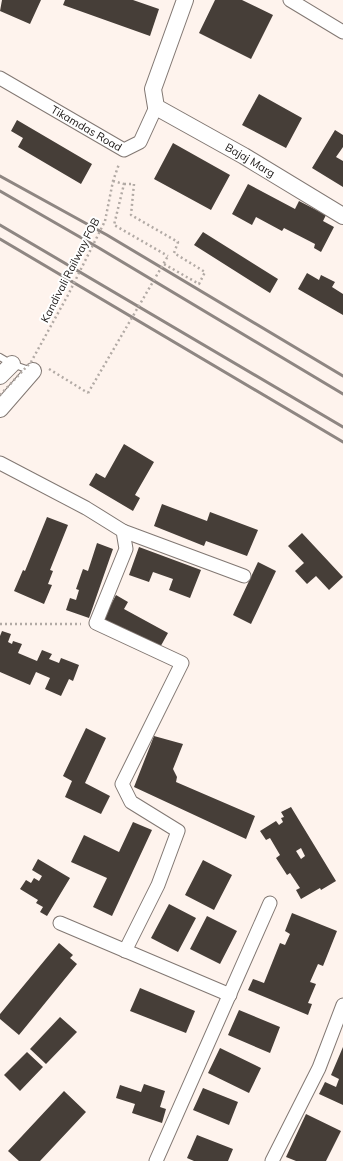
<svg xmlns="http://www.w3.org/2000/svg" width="343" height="1161" viewBox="0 0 343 1161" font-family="Mulish,sans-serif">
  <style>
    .building { fill: #463e38; fill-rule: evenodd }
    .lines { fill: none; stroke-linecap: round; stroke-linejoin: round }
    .service-casing { stroke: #827873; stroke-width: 8 }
    .minor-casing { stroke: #827873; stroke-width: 15 }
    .tertiary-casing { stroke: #827873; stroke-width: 18 }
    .path { stroke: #b2aaa5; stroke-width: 2.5; stroke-dasharray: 2 3; stroke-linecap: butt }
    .service { stroke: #fff; stroke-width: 6 }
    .minor { stroke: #fff; stroke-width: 13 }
    .tertiary { stroke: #fff; stroke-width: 16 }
    .rail { stroke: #8e8682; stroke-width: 3 }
    .path-bridge { stroke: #b2aaa5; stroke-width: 2.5; stroke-dasharray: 2 3; stroke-linecap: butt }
    .labels { text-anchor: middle; stroke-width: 4; stroke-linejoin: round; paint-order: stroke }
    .street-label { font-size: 11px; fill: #1b1715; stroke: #fff }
  </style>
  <rect width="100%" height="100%" fill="#fef3ed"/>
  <path class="building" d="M2,0H41L30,24L0,11Z
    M65,0H133L159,9L150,36L63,5Z
    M215,0H242L273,15L251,59L199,33Z
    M259,94L302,118L286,148L242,125Z
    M17,120L92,164L81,184L18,147L23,138L11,131Z
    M335,130L343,135V147L336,157L343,161V187L312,168Z
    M173,143L230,175L211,210L154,179Z
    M248,184L295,209L299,201L326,215L323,221L334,227L321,252L314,248L315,244L284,228L282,231L256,217L252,225L232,214Z
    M203,232L278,279L270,293L194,245Z
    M307,273L319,280L321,275L335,282L332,287L343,294V315L298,289Z
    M124,444L154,462L135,495L140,498L133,511L89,485L96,473L105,478Z
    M162,504L207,521L210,512L258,530L247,556L206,541L204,546L154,526Z
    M47,517L68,525L50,570L53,571L48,584L52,585L44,604L14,591L23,570L25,571Z
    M302,533L343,577L329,590L316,576L307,584L295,571L304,563L288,546Z
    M97,543L113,549L89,618L66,610L70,598L76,600L79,590L76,589L83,569L88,571Z
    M139,547L201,570L190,598L169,590L173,579L153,572L149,582L129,575Z
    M258,562L276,571L251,624L233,615Z
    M116,595L128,602L124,609L168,633L158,651L102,621Z
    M2,631L11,634L8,642L12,644L13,641L22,644L18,653L37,661L42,650L52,654L49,659L59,663L61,658L79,665L73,681L69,679L61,696L45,689L50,678L36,672L30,685L0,672V636Z
    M86,728L106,738L85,783L110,796L101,814L65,797L72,781L63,776Z
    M154,736L183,744L173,769L177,777L176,782L255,816L246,839L134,787Z
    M291,807L336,881L321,890L320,888L301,899L296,890L300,888L290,873L287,875L276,858L280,855L270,838L266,840L260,831L276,821L279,825L283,822L281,818L284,817L281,812ZM301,848L305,856L301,859L296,851Z
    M133,822L152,830L112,916L93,907L107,878L71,862L84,835L119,852Z
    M38,859L70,878L47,916L40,912L43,907L36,903L38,900L20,889L26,880L31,883L34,878L39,881L42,876L32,870Z
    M203,860L232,875L214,910L185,895Z
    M169,904L196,918L178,952L151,938Z
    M292,913L337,931L323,966L318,964L310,982L316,984L308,1003L312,1004L308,1015L248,990L253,979L264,983L280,943L285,945L290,934L285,931Z
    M207,916L237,931L220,964L190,949Z
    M59,943L73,955L70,958L77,964L19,1035L0,1019V1014Z
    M140,988L195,1011L186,1033L130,1011Z
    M239,1010L280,1027L270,1053L228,1035Z
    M60,1017L77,1032L46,1064L30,1049Z
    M343,1047V1105L319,1094L325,1082L336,1087L339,1079L331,1075Z
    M220,1048L261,1068L249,1093L208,1073Z
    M27,1052L43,1067L20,1091L4,1075Z
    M144,1084L165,1091L160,1107L166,1109L162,1123L132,1113L135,1104L116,1098L120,1085L141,1092Z
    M203,1088L238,1102L229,1125L193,1110Z
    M64,1091L86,1112L40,1161H19L8,1151Z
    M306,1114L341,1131L326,1161H296L286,1157Z
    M197,1135L233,1149L228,1161H194L187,1158Z"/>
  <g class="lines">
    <defs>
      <path id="service" d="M0,357L12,364L32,371"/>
      <g id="minor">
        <path d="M290,0L343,32"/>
        <path id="s1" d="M0,78L124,150L140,142L156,107"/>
        <path d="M0,463L86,508L123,531L126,549L96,623L182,663L122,784L131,802L178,831L158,885L125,951"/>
        <path d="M123,531L244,576"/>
        <path d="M60,923L230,995"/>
        <path d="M156,1161L270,903"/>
        <path d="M272,1161L319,1068L343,1005"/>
      </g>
      <g id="tertiary">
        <path id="s2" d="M185,0L153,89L156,107L244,156L343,216"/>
        <path d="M0,376L12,364"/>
        <path d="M0,409L33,371"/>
      </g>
    </defs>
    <use href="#service" class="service-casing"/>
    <use href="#minor" class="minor-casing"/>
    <use href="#tertiary" class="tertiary-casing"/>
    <path class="path" d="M113,181L124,184L114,225L168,256
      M124,184H134L131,215L178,242L174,253L205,272L199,284L164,264
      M105,221L113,181L119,164
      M49,369L88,393
      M0,624H81"/>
    <use href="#service" class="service"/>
    <use href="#minor" class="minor"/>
    <use href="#tertiary" class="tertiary"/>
    <path class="rail" d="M0,176L107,235L343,376
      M0,191L99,248L343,394
      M0,225L343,427
      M0,239L343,442"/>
    <path class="path-bridge" d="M88,393L168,256
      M0,395L31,362L68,295L105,221"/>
  </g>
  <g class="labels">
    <g class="street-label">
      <text dy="4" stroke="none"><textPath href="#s1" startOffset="100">Tikamdas Road</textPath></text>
      <text dy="4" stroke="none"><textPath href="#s2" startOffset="221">Bajaj Marg</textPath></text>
      <text transform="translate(70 270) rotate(-63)" y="4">Kandivali Railway FOB</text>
    </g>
  </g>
</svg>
